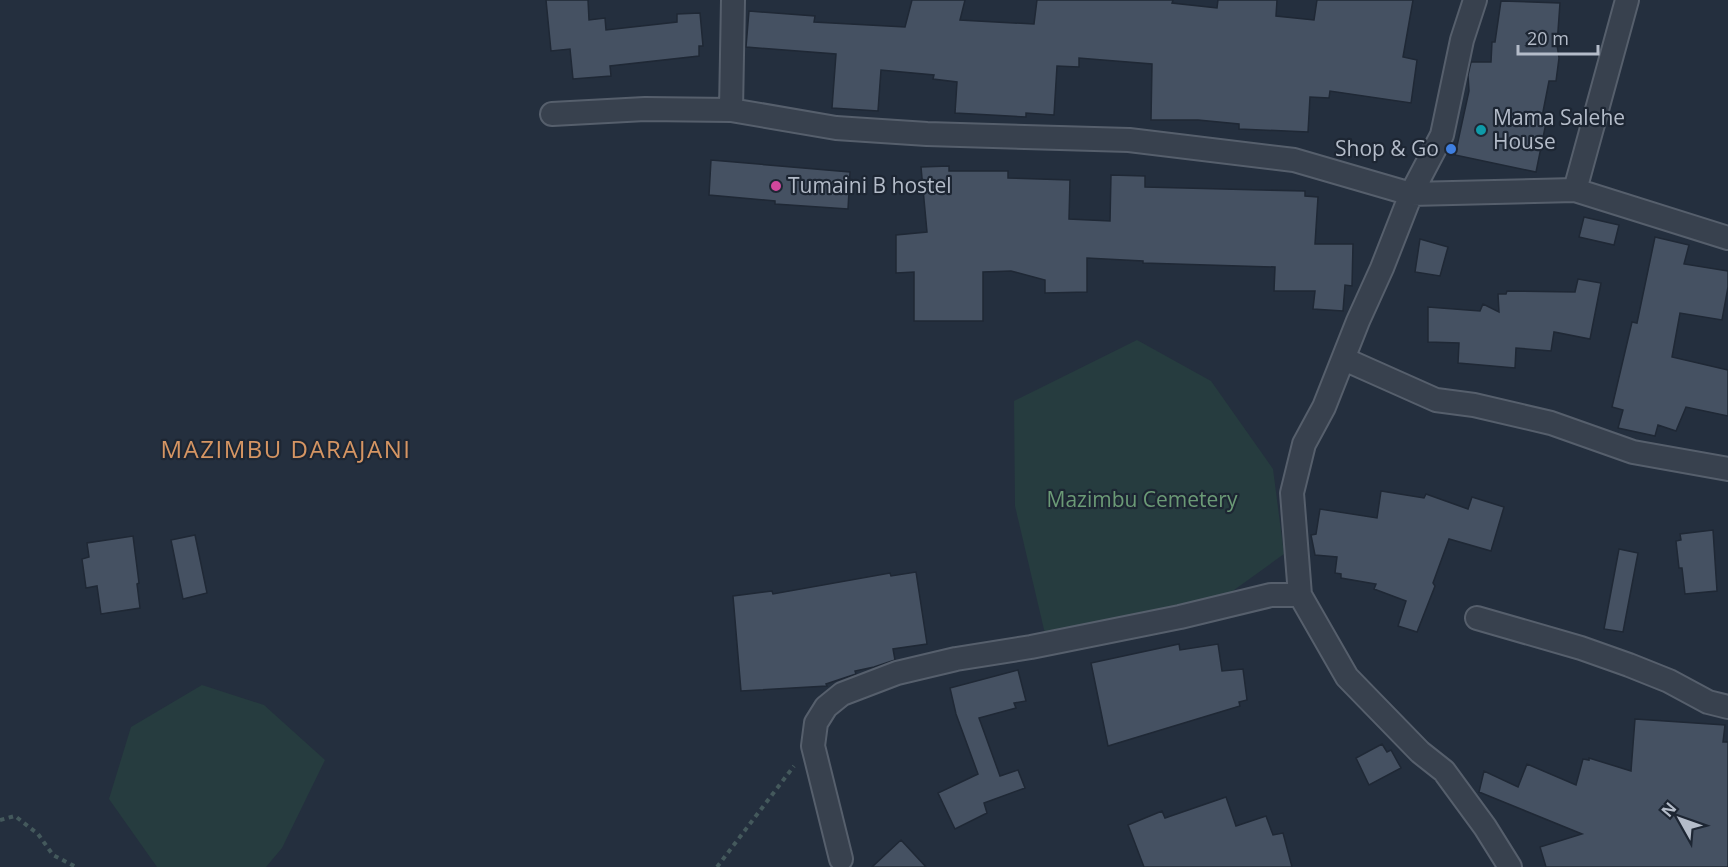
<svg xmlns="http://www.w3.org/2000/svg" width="1728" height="867" viewBox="0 0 1728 867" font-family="'Open Sans',sans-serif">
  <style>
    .green { fill: #263c3f }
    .building { fill: #455162; stroke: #1f2835; stroke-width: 1.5 }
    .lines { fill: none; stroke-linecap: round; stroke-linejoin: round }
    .street-casing { stroke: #565f6c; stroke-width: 26 }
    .path { stroke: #44595c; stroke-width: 4; stroke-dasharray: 4.5 4.5; stroke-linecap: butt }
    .street { stroke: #38414e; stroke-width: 22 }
    .culture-dot { fill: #0f9aa8; stroke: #1d2633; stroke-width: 2 }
    .shop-dot { fill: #3f7fe0; stroke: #1d2633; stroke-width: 2 }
    .hotel-dot { fill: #d1479c; stroke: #1d2633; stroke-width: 2 }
    .labels { text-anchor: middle; stroke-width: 4.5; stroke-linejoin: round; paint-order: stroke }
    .poi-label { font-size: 21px; fill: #b4bcc9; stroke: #1d2633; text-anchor: start }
    .park-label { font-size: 21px; fill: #6b9a76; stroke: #1d2633 }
    .quarter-label { font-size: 24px; letter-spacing: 1.5px; fill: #d59563; stroke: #1d2633 }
  </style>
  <rect width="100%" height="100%" fill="#242f3e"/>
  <path class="green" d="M1137,340L1211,381L1273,469L1284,554L1191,621L1046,638L1015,506L1014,401Z
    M202,685L264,705L325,760L282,848L266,867H157L109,799L131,727Z"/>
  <path class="building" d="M546,0H588L589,20L605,18L606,30L677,22V14L700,13L703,46H699V56L610,66L611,76L573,79L570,49L551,51Z
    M912,0H965L960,20L1034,24L1037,0H1173L1172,3L1217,8L1218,0H1277L1276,16L1314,20L1317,0H1413L1403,57L1417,60L1411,103L1330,91L1329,98L1310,97L1308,132L1239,129V124L1198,120H1151L1152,64L1079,58V67L1057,66L1054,115L1026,113V117L955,113L957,82L933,79L934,75L881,70L878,111L832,108L836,54L746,47L749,11L815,16L814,22L905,27Z
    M1501,1L1560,3L1557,45L1559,58L1556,81H1549L1541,122L1546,123L1536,172L1455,155L1469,91L1468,75L1471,62H1491L1492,42H1495Z
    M711,160L850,172L848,209L775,204V201L709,195Z
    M949,166V171H1008V178L1070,180L1069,219L1110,221L1111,175L1145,176V187L1305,191V196L1318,197L1315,244H1353L1352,286L1345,285L1343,311L1313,309L1315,291H1274L1275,267L1143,263V261L1087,258V292L1045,293V280L1011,271L983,272V321H914V272L896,273V235L927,232L921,167Z
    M1584,217L1619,225L1614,245L1579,237Z
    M1655,237L1689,245L1684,264L1728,271V287L1722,320L1680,313L1672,357L1728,370V416L1686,407L1676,431L1658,425L1655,436L1618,428L1623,410L1612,407L1632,322L1637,323Z
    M1420,239L1448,247L1440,276L1415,272Z
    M1578,279L1601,283L1590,339L1554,332L1551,351L1516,348L1515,368L1458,363L1459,343L1428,342V307L1480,311L1483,304L1499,312L1498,294H1506L1507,291L1575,292Z
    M1381,491L1424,498L1426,494L1468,509L1472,497L1504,507L1491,551L1449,539L1433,583L1435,586L1417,632L1398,626L1406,601L1374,589L1376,584L1341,578V574L1335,573L1337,557L1315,555L1311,535L1316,534L1320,509L1377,518Z
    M1713,530L1717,591L1685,594L1682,568H1679L1676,541L1681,540L1680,534Z
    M195,535L207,593L183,599L171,540Z
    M133,536L139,583L137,584L140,608L101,614L97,586L86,588L82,559L89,557L87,543Z
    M1619,549L1638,553L1623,632L1604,629Z
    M916,572L927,644L893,649L895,660L874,667L855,671L856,674L826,684L827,686L741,691L733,596L772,591L773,594L890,573L891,576Z
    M1179,644L1180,650L1218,644L1222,671L1243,669L1247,700L1239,702L1240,706L1108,746L1091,663Z
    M1018,670L1026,701L1014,703L1016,708L979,718L1000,776L1018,770L1025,788L984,803L987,813L955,829L938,793L978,774L956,714L950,688Z
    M1635,719L1725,725L1723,742H1728V867H1546L1540,847L1582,834L1479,792L1484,771L1518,787L1527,764L1576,785L1583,759L1589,760V758L1631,771Z
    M1382,744L1387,752L1391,750L1401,768L1369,785L1356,758Z
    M1226,797L1236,826L1266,816L1273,835L1283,833L1292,867H1144L1128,825L1162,811L1165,818Z
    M901,840L926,867H872Z"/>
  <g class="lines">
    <defs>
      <path id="street" d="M1475,0L1462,40L1442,135L1411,194L1382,268L1358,321L1324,407L1304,444L1292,493L1300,595L1347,677L1420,752L1444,771L1485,827L1510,867
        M731,110L733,0
        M552,114L645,109L731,110L836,128L927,134L1129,140L1294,160L1411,194L1575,190L1728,238
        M1575,190L1627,0
        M1344,359L1436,400L1474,405L1551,423L1633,452L1728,469
        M1477,618L1581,648L1629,665L1669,681L1708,702L1728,707
        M841,859L813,746L816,723L826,707L842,694L897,673L956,659L1031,647L1180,617L1271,595H1300"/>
    </defs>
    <use href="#street" class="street-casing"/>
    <path class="path" d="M0,820L15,816L38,834L53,855L76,867
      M717,867L794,766"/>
    <use href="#street" class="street"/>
  </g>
  <circle class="culture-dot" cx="1481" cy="130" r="6"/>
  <circle class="shop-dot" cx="1451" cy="149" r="6"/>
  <circle class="hotel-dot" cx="776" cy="186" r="6"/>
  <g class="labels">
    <g class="poi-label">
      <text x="1493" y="125">Mama Salehe<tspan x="1493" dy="24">House</tspan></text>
      <text x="1439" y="156" text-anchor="end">Shop &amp; Go</text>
      <text x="788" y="193">Tumaini B hostel</text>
    </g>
    <g class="park-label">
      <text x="1142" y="507">Mazimbu Cemetery</text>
    </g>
    <g class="quarter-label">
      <text x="286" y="458">MAZIMBU DARAJANI</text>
    </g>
  </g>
  <g transform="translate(1680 819) rotate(310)" stroke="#1d2633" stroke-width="4.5" paint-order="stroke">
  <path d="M0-4.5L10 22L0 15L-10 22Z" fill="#b4bcc9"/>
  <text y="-9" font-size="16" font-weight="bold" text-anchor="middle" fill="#b4bcc9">N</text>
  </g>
  <path d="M1518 45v9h80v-9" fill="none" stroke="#b4bcc9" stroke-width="3"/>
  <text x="1527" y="45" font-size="18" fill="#b4bcc9" stroke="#1d2633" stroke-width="4.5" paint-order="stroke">20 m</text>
</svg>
